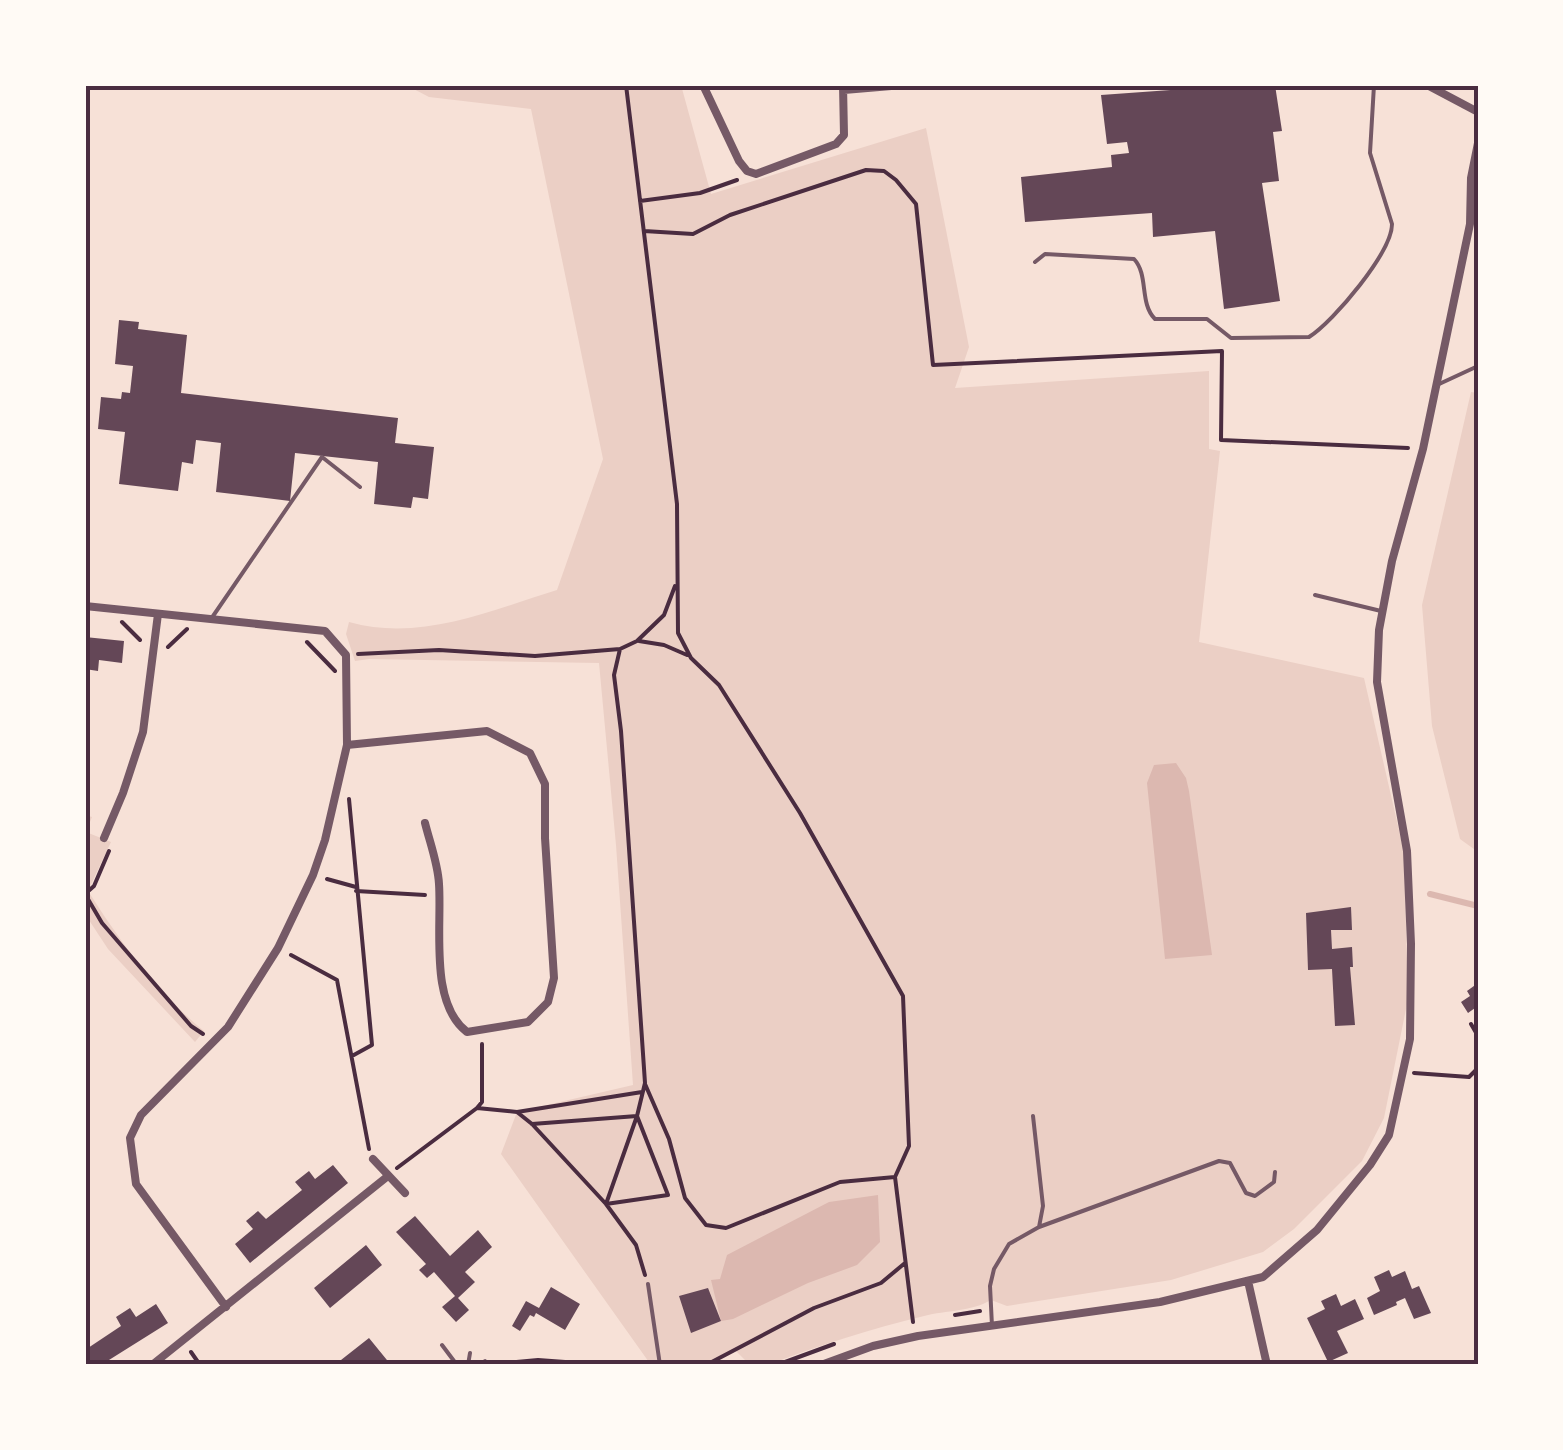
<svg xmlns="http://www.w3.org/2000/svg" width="1563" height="1450" viewBox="0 0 1563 1450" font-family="'Source Sans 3',sans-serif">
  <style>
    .green { fill: #ebcfc5 }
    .water { fill: #dcb8b0 }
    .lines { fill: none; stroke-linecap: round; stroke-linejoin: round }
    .stream { stroke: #dcb8b0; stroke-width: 6 }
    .building { fill: #644757 }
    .path { stroke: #4a2c40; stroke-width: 4 }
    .service { stroke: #755966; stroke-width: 4 }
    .minor { stroke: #755966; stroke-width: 8 }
    .neatline { fill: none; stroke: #4a2c40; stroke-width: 4 }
  </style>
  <rect width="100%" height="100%" fill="#f7e1d7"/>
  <path class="green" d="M406,85H681L711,194L926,128L969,347L955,388L1209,371V449L1220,451L1199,642L1364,678L1404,852L1408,999L1384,1118L1362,1161L1294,1229L1263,1252L1171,1280L1007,1306L991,1300C970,1312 947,1310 924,1316C871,1329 819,1345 768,1365H750L735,1350L706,1365H651L501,1154L517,1112L633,1085L616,845L599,663L369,659L355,661L346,634L349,622C420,642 489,611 557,590L603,459L531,109L429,97Z
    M1471,392L1478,393V852L1460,839L1432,726L1422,605Z
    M85,815L92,817L86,832L111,842L88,891C120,941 157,993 204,1031L195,1042L108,949L85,914Z"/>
  <path class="water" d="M1176,763L1186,778L1189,791L1212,955L1165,959L1147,783L1154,765Z
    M878,1195L880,1242L857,1265L808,1283L733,1319L721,1321L711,1280L720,1279L727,1255L829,1202Z"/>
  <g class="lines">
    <path class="stream" d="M1430,894L1478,906"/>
  </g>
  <path class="building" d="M1240,85H1275L1282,131L1273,132L1279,181L1262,183L1280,301L1224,309L1215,231L1153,237L1152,213L1025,222L1021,177L1112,167L1111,155L1129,153L1127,142L1107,144L1101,95Z
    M119,320L139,322L138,329L187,335L181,393L398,418L395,443L434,447L428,499L413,497L411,508L374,504L378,462L295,453L290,501L216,492L221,443L196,440L193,464L182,462L178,491L119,484L125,432L98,429L101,397L121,399L122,392L130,393L133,366L115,364Z
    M85,637L124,641L122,663L99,660L98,671L85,669Z
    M1351,907L1352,930H1331L1332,949L1352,947L1353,967H1350L1355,1025L1335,1026L1332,969L1308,970L1306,913Z
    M1478,983V1013L1475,1008L1468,1013L1461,1002L1470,996L1467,991Z
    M333,1165L348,1183L250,1263L235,1244L253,1229L246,1221L258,1211L266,1219L302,1190L295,1182L309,1171L315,1179Z
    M415,1216L450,1256L478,1230L492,1247L465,1272L475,1282L458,1298L469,1310L456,1322L442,1307L455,1296L434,1272L427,1278L419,1270L426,1264L396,1232Z
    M366,1245L382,1265L330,1308L314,1288Z
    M1389,1270L1392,1277L1405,1271L1412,1289L1419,1286L1431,1313L1414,1319L1405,1298L1396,1302L1397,1305L1374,1315L1367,1298L1380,1291L1374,1277Z
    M551,1287L580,1304L565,1330L536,1313L534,1317L530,1315L520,1331L512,1326L526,1301L539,1308Z
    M708,1288L721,1321L691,1333L679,1296Z
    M1336,1294L1341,1306L1355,1299L1364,1319L1337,1331L1348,1353L1328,1362L1307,1318L1325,1309L1321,1301Z
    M156,1304L168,1323L101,1365H85V1350L121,1326L116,1317L130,1308L136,1317Z
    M369,1338L391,1365H335L341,1360Z"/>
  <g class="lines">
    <path class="path" d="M626,85L677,504L678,633L691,658L719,685L800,813L903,996L909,1146L895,1177L913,1322
      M640,201L700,193L737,180
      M644,231L693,234L730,215L866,170L884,171L896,180L916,204L933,365L1222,351L1221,440L1408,448
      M122,622L140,640
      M639,641L664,645L687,655
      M307,642L335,671
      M168,647L187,629
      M620,649L614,675L621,731L645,1083L637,1116L606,1204L636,1245L645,1275
      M358,654L439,650L535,656L620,649L637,641L664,615L675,586
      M349,799L372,1045L352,1056
      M327,879L356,887
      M356,891L425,895
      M85,894L94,886L109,851
      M85,894L102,923L191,1026L203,1034
      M291,955L337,980L369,1149
      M1471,1024L1478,1036
      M1414,1073L1469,1077L1478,1068
      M645,1084L669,1139L685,1198L706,1225L726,1228L840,1182L895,1177
      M477,1108L517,1112L642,1092
      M477,1108L482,1102V1044
      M517,1112L532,1124L606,1204L668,1195L637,1116L532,1124
      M397,1168L477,1108
      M955,1315L980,1311
      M191,1352L200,1365
      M493,1364L538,1360L606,1365
      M706,1365L814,1308L881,1283L905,1263
      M777,1365L834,1344"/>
    <path class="service" d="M1035,262L1045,254L1134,259C1149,275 1139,303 1155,319H1207L1231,338L1309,337C1334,321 1392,252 1392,224L1370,153L1374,85
      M1437,385L1478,366
      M1315,595L1381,611
      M211,619L322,457L360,487
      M1033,1116L1043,1206L1039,1227
      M648,1284L660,1365
      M992,1326L990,1286L994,1269L1009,1244L1039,1227L1219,1161L1230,1163L1246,1193L1255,1196L1274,1182L1275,1172
      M442,1345L457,1365
      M468,1365L470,1353
      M480,1365L485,1361"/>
    <path class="minor" d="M703,85L739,161L747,171L756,174L836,144L844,135L843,85
      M1427,85L1478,112
      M844,90L903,85
      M85,606L325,631L346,655L347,745L325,840L313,875L278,948L228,1027L141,1115L130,1138L136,1184L226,1307
      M347,745L487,731L530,753L545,784V838L554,978L548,1002L528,1022L467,1032C429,1003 442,928 439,884C438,864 430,843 425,823
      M104,838L123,793L143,732L158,614
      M373,1159L405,1193
      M1248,1281L1267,1365
      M152,1365L388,1176
      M821,1365L873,1346L918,1336L1160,1302L1263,1277L1317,1230L1370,1165L1389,1135L1410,1039L1411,944L1407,851L1377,682L1379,630L1392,561L1423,449L1470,224L1471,178L1478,143"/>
  </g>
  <rect width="1563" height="1450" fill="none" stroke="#fffaf5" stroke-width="175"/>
  <rect x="88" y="88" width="1388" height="1274" class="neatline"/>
</svg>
